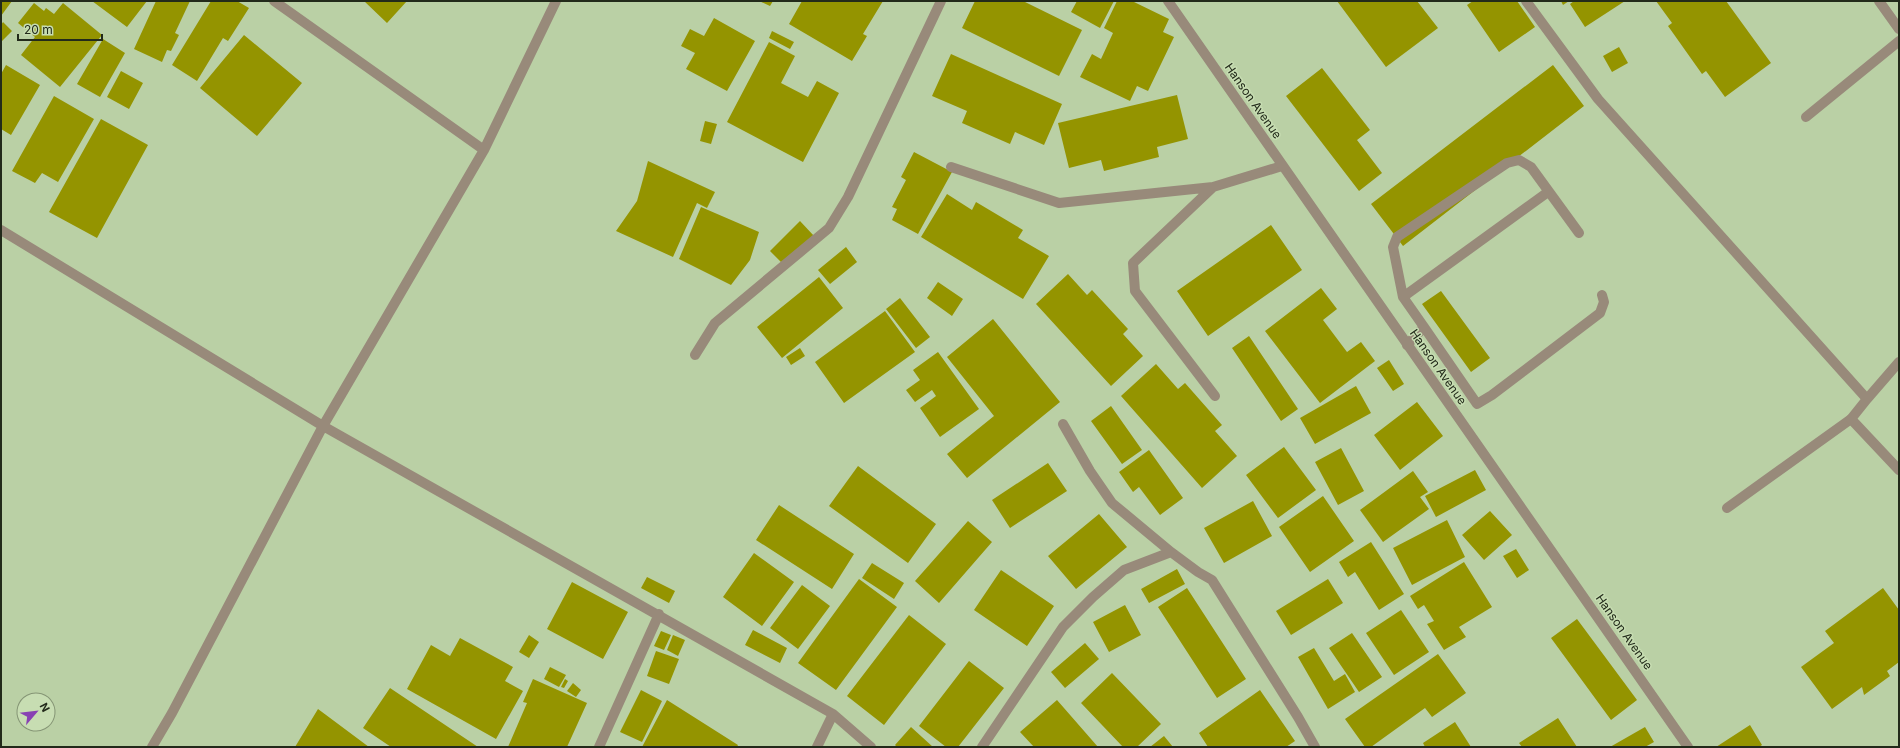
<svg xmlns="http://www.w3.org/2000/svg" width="1900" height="748" viewBox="0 0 1900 748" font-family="Inter,sans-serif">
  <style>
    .building { fill: #949400 }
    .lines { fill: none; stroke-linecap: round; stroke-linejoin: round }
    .lane { stroke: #988a7a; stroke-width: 10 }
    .street { stroke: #988a7a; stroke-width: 10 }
    .labels { text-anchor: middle; stroke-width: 3; stroke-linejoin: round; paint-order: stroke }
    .street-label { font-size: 12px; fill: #222a1a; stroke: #c7ddb2 }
  </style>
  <rect width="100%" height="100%" fill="#bad0a5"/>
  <path class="building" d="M1,1H12L1,16Z
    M92,1H147L127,27Z
    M156,1H190L175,33L179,35L171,51L167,50L162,62L134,49Z
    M211,1H237L249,8L228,41L223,38L197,81L172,65Z
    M364,1H407L387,23Z
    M759,1H773L770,6Z
    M802,1H883L863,34L867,36L852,61L789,24Z
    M975,1H1023L1082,30L1059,76L962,28Z
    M1077,1H1114L1100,28L1071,12Z
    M1117,1H1132L1169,19L1163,32L1174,37L1148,91L1137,86L1130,101L1080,77L1092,54L1101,59L1113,33L1104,28Z
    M1337,1H1417L1438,28L1386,67Z
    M1473,1H1517L1535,27L1499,52L1467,5Z
    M1561,1H1569L1563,5Z
    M1574,1H1625L1585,27L1570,4Z
    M1656,1H1726L1771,63L1725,97L1706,71L1702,74L1668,26L1672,23Z
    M34,3L44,11L46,8L54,14L63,3L102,35L60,87L21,55L35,37L18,23Z
    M714,18L755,41L727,91L686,69L695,53L681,46L690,29L704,36Z
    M3,22L12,31L1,42V25Z
    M772,31L794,42L790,49L769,38Z
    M244,35L302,83L257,136L200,88Z
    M103,39L125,53L100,97L77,84Z
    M769,42L795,56L781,83L808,97L817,81L839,93L803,162L727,122Z
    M1619,47L1628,63L1612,72L1603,56Z
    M951,54L1062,104L1044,145L1015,132L1010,144L962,123L967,111L932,96Z
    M6,65L40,85L11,135L1,129V74Z
    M1553,65L1584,106L1403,246L1371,204Z
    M1322,68L1370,130L1357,140L1382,173L1359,191L1286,96Z
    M121,71L143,83L129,109L107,97Z
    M1177,95L1188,139L1157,147L1159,157L1104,171L1101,160L1069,168L1058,123Z
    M54,96L94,119L58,182L42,173L35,183L12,171Z
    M101,119L148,145L97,238L49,212Z
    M705,121L717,124L711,144L700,141Z
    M914,152L952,172L918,234L892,220L897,209L892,207L906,180L901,177Z
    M648,161L715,192L707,208L697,203L673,257L616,231L637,201Z
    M947,194L972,210L976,202L1023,230L1018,238L1049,256L1023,299L921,237Z
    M701,207L759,232L750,260L731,285L679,259Z
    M800,221L814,236L784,265L770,251Z
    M1271,225L1302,270L1208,336L1177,291Z
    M846,247L857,262L830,284L818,270Z
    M1068,274L1087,295L1092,290L1128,329L1123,334L1143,356L1111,386L1036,304Z
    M819,277L843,308L782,358L757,327Z
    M938,282L963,299L952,316L927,298Z
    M1321,288L1337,309L1323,320L1347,352L1361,342L1375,361L1320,403L1265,331Z
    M1441,291L1490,358L1471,372L1422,304Z
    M900,298L930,337L916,348L886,309Z
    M885,311L915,352L844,403L815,362Z
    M993,319L1060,402L967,478L947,454L994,416L947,357Z
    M1249,336L1298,409L1281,421L1232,348Z
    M800,348L805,356L791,365L786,357Z
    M938,352L979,409L940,437L920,408L936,396L932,390L915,402L906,390L920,380L913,370Z
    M1389,360L1404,384L1393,391L1377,368Z
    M1156,364L1178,389L1185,383L1222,425L1215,431L1237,456L1202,488L1121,396Z
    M1356,386L1371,413L1315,444L1300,418Z
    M1417,402L1443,436L1400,470L1374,435Z
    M1111,406L1142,450L1122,464L1091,421Z
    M1284,447L1316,490L1278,518L1246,475Z
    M1341,448L1364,491L1338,505L1315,462Z
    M1149,450L1183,498L1160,515L1139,487L1133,492L1119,472Z
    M1048,463L1067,491L1010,528L992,500Z
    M858,466L936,524L908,563L829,506Z
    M1475,470L1486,490L1436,517L1425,496Z
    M1413,471L1428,492L1420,497L1429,509L1383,542L1360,510Z
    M1323,496L1354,541L1310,572L1279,527Z
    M1253,501L1272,536L1224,563L1204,528Z
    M779,505L854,554L832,589L756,540Z
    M1490,511L1512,535L1484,560L1462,535Z
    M1099,514L1127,547L1076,589L1048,556Z
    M1447,520L1465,557L1412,585L1393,548Z
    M968,521L992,542L939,603L915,581Z
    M1371,542L1404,594L1379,610L1355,572L1348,577L1339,562Z
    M1516,549L1529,570L1517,578L1503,556Z
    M754,553L794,582L762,626L723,597Z
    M1464,562L1492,607L1459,627L1466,637L1444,650L1427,624L1434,621L1424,605L1418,609L1410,596Z
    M872,563L904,583L894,599L862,578Z
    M1177,569L1185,584L1149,603L1141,589Z
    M1001,570L1054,606L1027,646L974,610Z
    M647,577L675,591L669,603L641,588Z
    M859,579L897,607L836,690L798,663Z
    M1328,579L1343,603L1291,635L1276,611Z
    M572,582L628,612L603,659L547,629Z
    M802,585L830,606L798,649L770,628Z
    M1187,588L1246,679L1217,698L1158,607Z
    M1883,588L1899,610V662L1887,671L1890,676L1864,695L1862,687L1832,709L1801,667L1834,643L1825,631Z
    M1125,605L1141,635L1109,652L1093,622Z
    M1401,610L1429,652L1394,675L1366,633Z
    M909,615L946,644L884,725L847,696Z
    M1577,619L1637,700L1611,720L1551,638Z
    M753,630L787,648L780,663L745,645Z
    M661,631L671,635L664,650L654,646Z
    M1352,633L1382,677L1359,692L1329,648Z
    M529,635L539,642L529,658L519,652Z
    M673,635L685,640L678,656L667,650Z
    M460,638L513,667L505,681L523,691L496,739L407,689L431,645L450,656Z
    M1085,643L1099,659L1065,688L1051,672Z
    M1314,648L1334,681L1345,674L1355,692L1328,709L1298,657Z
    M656,651L679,659L669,684L647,676Z
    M1438,654L1466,693L1432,717L1425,708L1371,747H1365L1345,719Z
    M969,661L1004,688L958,747H946L919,726Z
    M550,667L566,675L559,687L544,679Z
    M1112,673L1161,724L1137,747H1123L1081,703Z
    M533,679L587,703L567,747H508L527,703L523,702Z
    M565,679L568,681L564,688L561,687Z
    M573,683L581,690L576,697L567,691Z
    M390,688L478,747H391L363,728Z
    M641,690L662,701L642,742L620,732Z
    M1260,690L1295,741L1286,747H1208L1199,733Z
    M667,700L738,745L737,747H642Z
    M1057,700L1098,747H1034L1020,732Z
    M318,709L369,747H295Z
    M1558,718L1577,747H1522L1519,743Z
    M1455,722L1471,747H1425L1423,743Z
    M1750,725L1762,745L1759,747H1716Z
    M911,727L933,747H897L895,745Z
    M1645,727L1654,742L1645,747H1610Z
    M1164,736L1173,747H1150Z"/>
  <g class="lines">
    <path class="lane" d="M1806,117L1899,41
      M951,167L1059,203L1213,187L1282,166
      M1213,187L1133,263L1135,291L1215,396
      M1403,297L1548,192
      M1424,327L1403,297L1393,247L1397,237L1507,163L1519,160L1531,167L1579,233
      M1407,345L1424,327L1477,404L1492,395L1600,313L1604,302L1602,295
      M1727,508L1851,419"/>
    <path class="street" d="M274,1L484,150
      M1168,1L1688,747
      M1526,1L1598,99L1867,399L1851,419L1899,470
      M1879,1L1899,29
      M1,230L323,426L833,714L871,747
      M695,355L715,323L829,228L848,197L941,1
      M1867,399L1899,362
      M1063,424L1090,471L1112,503L1171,552L1198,572L1212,580L1298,717L1315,747
      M152,747L172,713L323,426L484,150L556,1
      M599,747L659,614
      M817,747L833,714
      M982,747L1063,627L1093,597L1124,570L1171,552"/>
  </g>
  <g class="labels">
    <g class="street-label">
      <text transform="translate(1253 101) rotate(55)" y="4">Hanson Avenue</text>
      <text transform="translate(1438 367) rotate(55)" y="4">Hanson Avenue</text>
      <text transform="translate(1624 632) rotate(55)" y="4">Hanson Avenue</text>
    </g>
  </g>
  <rect width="1900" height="748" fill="none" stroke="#222a1a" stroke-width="4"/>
  <g transform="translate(36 712) rotate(62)"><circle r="19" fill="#c7ddb2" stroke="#859575"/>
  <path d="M0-3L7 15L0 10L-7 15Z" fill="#8841b3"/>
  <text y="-6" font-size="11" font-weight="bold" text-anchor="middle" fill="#222a1a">N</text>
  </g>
  <path d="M18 34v6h84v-6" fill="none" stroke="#222a1a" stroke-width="2"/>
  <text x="24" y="34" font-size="12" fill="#222a1a" stroke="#c7ddb2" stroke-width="3" paint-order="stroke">20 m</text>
</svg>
